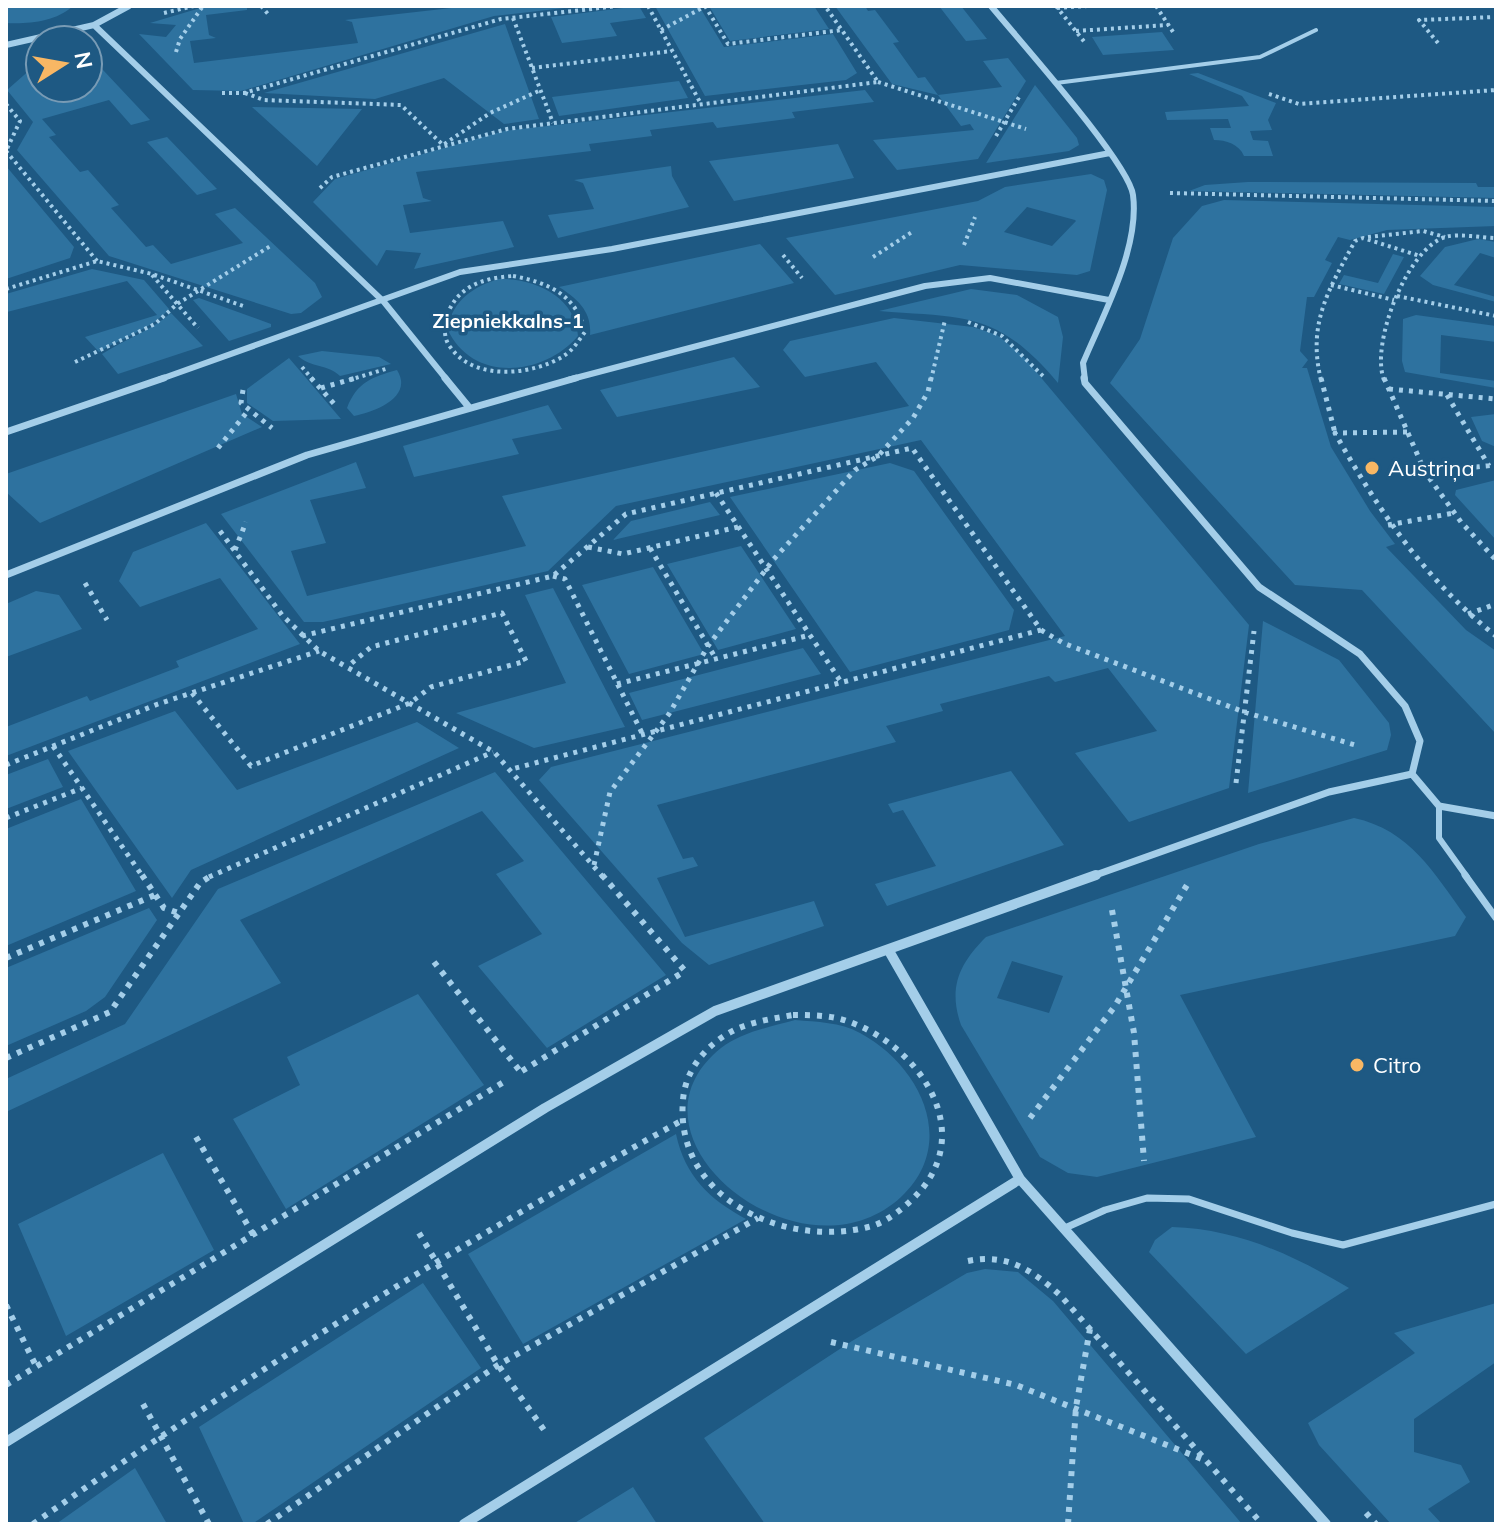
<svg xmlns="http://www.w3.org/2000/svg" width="1502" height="1530" viewBox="0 0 1502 1530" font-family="Mulish,sans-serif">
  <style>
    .green { fill: #2e729f; fill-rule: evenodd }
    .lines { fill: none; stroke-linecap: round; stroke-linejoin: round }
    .path-far2 { stroke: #a4cee9; stroke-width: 4; stroke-dasharray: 3 4; stroke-linecap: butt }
    .path-far1 { stroke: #a4cee9; stroke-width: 5; stroke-dasharray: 4 6; stroke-linecap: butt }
    .path { stroke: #a4cee9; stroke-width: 6; stroke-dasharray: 5 7; stroke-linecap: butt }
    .lane-far2 { stroke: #a4cee9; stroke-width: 4 }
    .lane-far1 { stroke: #a4cee9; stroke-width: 6 }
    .lane { stroke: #a4cee9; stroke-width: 7 }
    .street-far2 { stroke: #a4cee9; stroke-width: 6 }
    .street-far1 { stroke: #a4cee9; stroke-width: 7 }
    .street { stroke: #a4cee9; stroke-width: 10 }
    .poi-dot { fill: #f8b764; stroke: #1e5983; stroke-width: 3 }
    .labels { text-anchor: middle; stroke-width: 7; stroke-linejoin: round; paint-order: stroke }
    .far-neighbourhood-label { font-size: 20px; font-weight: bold; fill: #fff; stroke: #1e5983 }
    .poi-label { font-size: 22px; fill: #fff; stroke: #1e5983; text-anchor: start }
  </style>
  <rect width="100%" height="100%" fill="#1e5983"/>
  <path class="green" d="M6,6H73C55,22 29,24 6,23Z
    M207,6H247V10L206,15L209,35L216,38L190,41L194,63L358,43L352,22L345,20L469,6H582L494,16L241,91L193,90L139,34L166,37L176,25L150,23Z
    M639,6L646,18L610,23L617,36L562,43L551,17Z
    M655,6H699L724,47L833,34L857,73L846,80L705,96Z
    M709,6H814L829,29L730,41Z
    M835,6H865L868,11L875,10L899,42L893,43L918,78L925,77L938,95L1002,87L983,61L1008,58L1026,81L978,159L897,170L873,140L974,130L970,124L961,126L938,95L892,84Z
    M939,6H961L987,39L966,41Z
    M505,24L539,119L504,124L444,78L375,99L264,93Z
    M1162,32L1174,50L1103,55L1092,37Z
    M88,54L150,120L131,125L109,100L42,119L56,135L49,137L80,172L88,170L119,205L111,208L146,247L153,245L171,264L243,243L215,214L235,208L315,283L322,297L301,313L291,314L109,256L17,150L33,122L7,90L40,61V88H88Z
    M1198,73L1276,103L1268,120L1272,130L1250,131L1253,140L1268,141L1273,156H1244C1239,144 1226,140 1214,140L1210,128H1231L1228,119L1167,120L1165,112L1249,106L1242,96L1189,74Z
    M679,81L688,98L559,116L552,97Z
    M1035,85L1077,138L1079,145L1069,151L986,163Z
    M865,90L874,102L792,112L795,118L717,128L713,122L650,130L652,136L589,144L591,151L416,172L423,198L432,201L403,205L410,233L503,221L514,247L414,269L421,253L386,250L377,266L313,202L335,179L504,131Z
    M252,107L362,109L317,166Z
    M167,137L217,189L197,195L147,142Z
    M838,144L854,178L734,201L709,161Z
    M6,166L74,247L70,258L6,279Z
    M671,166L672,176L689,207L558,238L548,215L594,209L583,183L574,180Z
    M1091,174L1104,180L1107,190L1090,271L1077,275L960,265L835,295L786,238L978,201L1005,187ZM1027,207L1075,220L1076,221L1052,246L1004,232Z
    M1248,182L1476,183L1478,187H1496V198L1189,191L1205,185Z
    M1224,200L1496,207V226L1387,230L1350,240L1338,237L1325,260L1332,263L1314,297H1307L1300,351L1308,360L1302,368H1307L1331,447L1370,511L1395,544L1386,547L1466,630L1496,651V734L1362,590L1295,585L1110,383L1140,339L1173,238L1202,206Z
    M1478,239L1496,242V258L1480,253L1454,285L1496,297V302L1433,285L1420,276L1445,247Z
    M760,244L794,283L590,335C592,312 578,299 559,287Z
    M1393,254L1404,257L1384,294L1339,284L1344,275L1378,283Z
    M92,269L144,280L169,309C152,329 121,338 99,352L85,337L157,315L127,281L7,312L6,317V294Z
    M499,279C535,278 576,297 578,336C543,377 471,383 447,328C454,300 472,287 499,279Z
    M971,289L1017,295L1058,317L1063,337L1058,383C997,311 967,318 879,311Z
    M199,298L271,324V327L229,341L193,300Z
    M171,313L203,346L118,374L102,354C124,340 152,330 171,313Z
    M1416,315L1496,326V342L1441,335L1440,373L1496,381V388L1405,372L1402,361L1403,319Z
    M894,318L973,327L997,335L1022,355L1249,625L1229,788L1129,822L1075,753L1157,731L1108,668L1055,682L1049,676L940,704L943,711L886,726L896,742L657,805L683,859L693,857L698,866L657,878L685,937L814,901L824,926L709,965L682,943L539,780L551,767L1065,636L921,440L616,506L548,571L323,622H304L221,514L356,462L366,488L310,500L326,543L291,551L307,596L526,546L502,496L909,406L876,362L805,377L783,350L790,341Z
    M322,351L379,357L391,364L340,376C328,364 311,368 298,356Z
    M734,357L760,387L617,417L600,390Z
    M289,358L341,419L273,421L247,403V389Z
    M397,370C414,397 375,412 354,416L347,408C357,382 372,377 397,370Z
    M236,394L242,414L262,427L40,523L6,492V474Z
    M548,405L562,429L512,439L519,454L414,477L403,446Z
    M1496,414V447L1482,441L1471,417Z
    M890,463L914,471L1014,610L1009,630L850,672L730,497Z
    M1496,480V540L1455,495L1456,490Z
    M710,502L720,515L613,540L631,521Z
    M206,523L300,644L6,756V727L87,696L90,701L179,667L176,661L258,629L220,578L140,607L119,581L133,552Z
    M741,546L796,629L718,650L667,564Z
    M653,567L704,654L629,674L582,585Z
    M553,588L625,727L534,748L456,713L566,683L525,595Z
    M36,591L59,595L82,629L6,657V604Z
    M1263,621L1339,660L1389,723L1391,735L1387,750L1248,793Z
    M803,648L821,674L642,720L629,693Z
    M175,711L237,790L417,722L459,748L191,870L172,898L68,751Z
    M48,759L63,787L6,809V775Z
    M1011,771L1064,845L887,906L875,884L936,866L903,810L893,813L888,804Z
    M495,772L666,975L547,1048L478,966L542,934L496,874L524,861L482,811L240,920L281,983L6,1112V1079L125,1024L218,889Z
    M81,799L136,891L6,946V829Z
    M1354,818C1410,830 1434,873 1466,917L1455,936L1180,995L1256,1137L1097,1177L1068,1173L1040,1157L961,1025C948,988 959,964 986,937L1259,844ZM1012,961L1063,976L1049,1013L997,998Z
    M149,908L157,920L105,997L86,1011L6,1046V968Z
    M418,994L484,1085L286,1209L233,1119L300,1085L287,1057Z
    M795,1020C817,1022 840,1022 860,1033C920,1065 959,1143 901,1197C802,1289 610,1137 721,1048C742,1032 770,1027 795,1020Z
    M676,1134C685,1176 709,1199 746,1219L523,1344L468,1254Z
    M163,1153L214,1250L66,1336L18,1224Z
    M1172,1227C1238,1229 1293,1255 1349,1288L1246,1354L1149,1252L1155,1240Z
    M985,1269L1018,1272L1053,1301L1242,1524H765L704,1438L852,1341L967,1273Z
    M423,1283L481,1368L252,1524H244L199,1427Z
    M1496,1303V1362L1414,1419V1452L1461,1465L1470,1482L1428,1509L1442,1524H1391L1319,1445L1308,1423L1415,1353L1394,1333Z
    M135,1468L167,1524H56Z
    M633,1487L657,1524H573Z"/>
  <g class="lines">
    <path class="path-far2" d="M261,6L268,14
      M648,6L701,104
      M705,6L728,44L842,30
      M1056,6L1086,44
      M1156,6L1173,32
      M1057,8L1087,6
      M164,13L194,6
      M513,18L553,123
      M661,30L706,6
      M1076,31L1168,25
      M1438,43L1419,20L1496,17
      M176,52L180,39L203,6
      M532,68L672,51
      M878,82L1026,129
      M222,93H244L501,19L618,6
      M245,93L264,100L401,105L443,145L490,113L541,90
      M1269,94L1299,104L1496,90
      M6,104L20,121L6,151
      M996,136L1019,97
      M6,151L97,261
      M320,188L332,177L507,129L878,82L825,6
      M1170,193L1496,201
      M1368,237L1423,231L1445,237
      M964,245L975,217
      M783,255L802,278
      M873,257L912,232
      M152,275L198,328
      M513,276C547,282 577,295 585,332C579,340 573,350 565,355C535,375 475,382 451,348C444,340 444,329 446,319C455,287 482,278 513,276Z
      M1331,285L1394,300
      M6,289L97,261L152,274L246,307
      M1397,296L1496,316
      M968,322L1002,336L1045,378
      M75,362L155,324L177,304L272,245
      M302,367L313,380
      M349,380L389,368
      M931,380L945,320
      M1321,380C1307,323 1329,289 1355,241L1363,238L1420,256
      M1384,380C1370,344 1407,249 1445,237C1459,233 1482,238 1496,238"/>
    <path class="path-far1" d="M311,378L337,407
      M1321,378L1335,433
      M1384,378L1425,472L1461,522L1496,560
      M321,388L356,378
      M1389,389L1496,399
      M243,390L241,403L272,428
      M1447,395L1489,466
      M1407,432L1335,433C1379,511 1425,580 1496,636
      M218,448L247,412
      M1426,472L1496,465
      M716,493L841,682
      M1388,525L1454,513
      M220,531L282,615L319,651L494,752L603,877
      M588,547L623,554L738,527
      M650,548L716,659
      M235,550L246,522
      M553,576L565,579L642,733
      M85,583L107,620
      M1468,614L1496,604
      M1041,630L1063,643L1244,712L1355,745
      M302,636L553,576L626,514L912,448L1041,630L512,769
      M617,684L810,635
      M192,693L251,766L410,703L431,687L526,661L502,613L371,647L347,667
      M53,746L143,877
      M6,765L158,704L319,651
      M1236,783L1254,631
      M6,818L82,788
      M594,865L610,792L669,714L708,646L773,560L855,470L878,456L913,418L928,392L931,378
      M209,877L493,752"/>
    <path class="path" d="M142,875L164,908L181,914
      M602,875L686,972
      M1112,910L1134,1033L1144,1161
      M6,958L155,895
      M434,962L523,1075
      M793,1015C811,1015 830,1015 847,1021C916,1044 975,1126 921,1190C909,1204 889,1221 872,1226C787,1250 674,1199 683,1100C685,1072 704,1047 729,1033C748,1022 771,1019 793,1015Z
      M6,1058L110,1012L200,883L212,875
      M522,1071L685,971
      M1030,1118L1115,1006L1187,885
      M196,1137L254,1236
      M419,1233L498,1365L544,1430
      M968,1261C1007,1253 1032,1270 1060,1295L1262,1524
      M6,1305L37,1368
      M831,1342L1016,1385L1202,1459
      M6,1385L507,1080
      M143,1404L209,1524
      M1366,1513L1376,1524
      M33,1524C242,1378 457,1245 679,1122
      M267,1524L498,1365L758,1218
      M1068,1524L1076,1407L1090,1329"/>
    <path class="lane-far2" d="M1056,83L1260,57L1316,30"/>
    <path class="lane-far1" d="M1439,806V838L1467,877"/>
    <path class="lane" d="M1465,875L1496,918
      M1065,1228L1105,1210L1147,1198L1189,1199L1292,1233L1343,1245L1496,1204"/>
    <path class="street-far2" d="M991,6C1018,39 1129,163 1133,195C1140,248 1103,315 1083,363L1085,380
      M94,25L384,302L447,380
      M6,45L94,25L129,6
      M158,380L460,272L612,249L1110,153
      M568,380L925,286L990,278L1109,300"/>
    <path class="street-far1" d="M445,378L468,406
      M1084,378L1085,383L1259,587L1360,654L1405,706L1420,741L1412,774L1329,792L1090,877
      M6,432L164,378
      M6,575L307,455L576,378
      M1412,774L1439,806L1496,816"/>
    <path class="street" d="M889,951L1020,1179L1326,1524
      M6,1442L545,1108L715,1011L1096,875
      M464,1524L1020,1179"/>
  </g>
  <g class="poi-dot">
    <circle cx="1372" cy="468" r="8"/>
    <circle cx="1357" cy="1065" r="8"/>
  </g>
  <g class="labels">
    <g class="far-neighbourhood-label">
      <text x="508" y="328">Ziepniekkalns-1</text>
    </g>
    <g class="poi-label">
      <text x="1388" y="476">Austriņa</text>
      <text x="1373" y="1073">Citro</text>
    </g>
  </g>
  <rect width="1502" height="1530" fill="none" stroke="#ffffff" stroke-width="16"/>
  <g transform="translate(64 64) rotate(79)"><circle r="38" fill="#1e5983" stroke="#789bb5" stroke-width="2"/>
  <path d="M0-6L14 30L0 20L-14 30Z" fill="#f8b764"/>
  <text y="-12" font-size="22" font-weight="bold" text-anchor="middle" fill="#ffffff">N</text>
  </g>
</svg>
